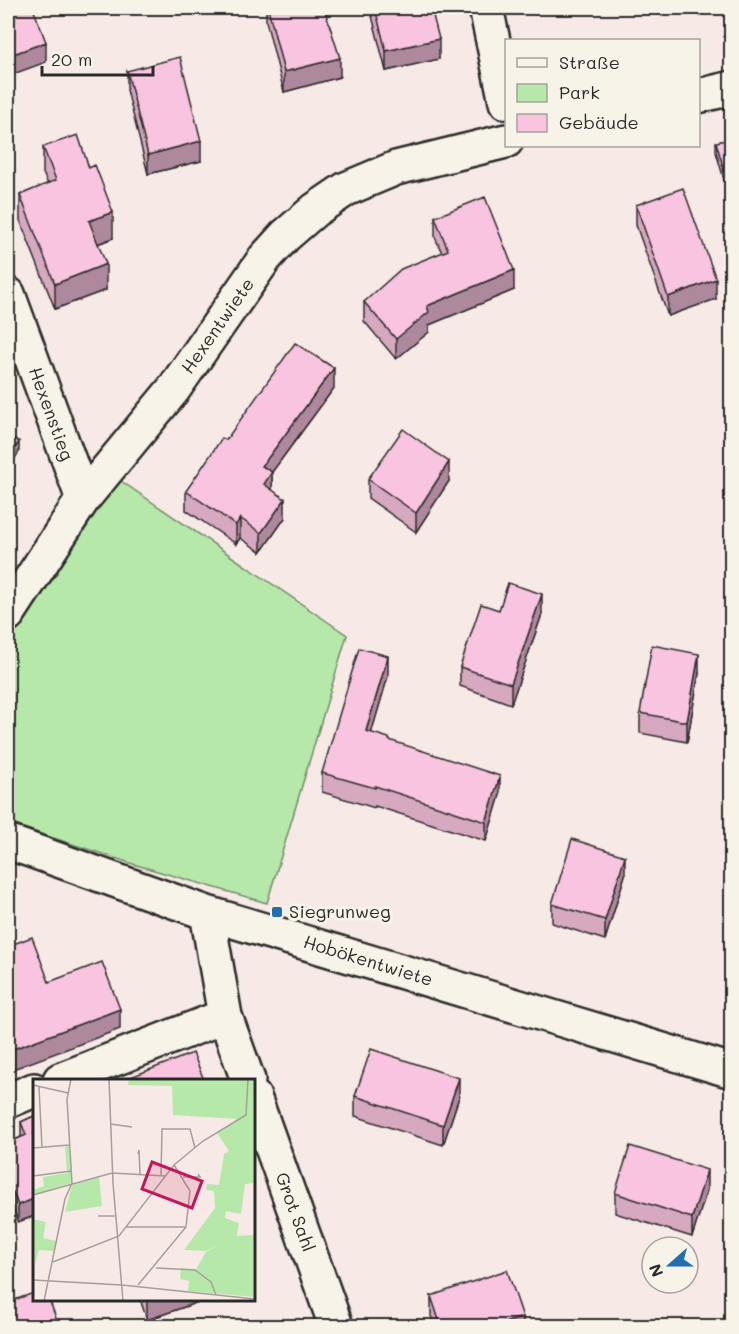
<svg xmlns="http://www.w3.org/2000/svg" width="739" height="1334" viewBox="0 0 739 1334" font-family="Mali,sans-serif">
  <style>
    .green { fill: #b6e9a9; stroke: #708a6a; stroke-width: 1.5 }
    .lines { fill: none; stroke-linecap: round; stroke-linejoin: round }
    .minor-casing { stroke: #2b2b2b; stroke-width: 38 }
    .minor { stroke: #f7f3e8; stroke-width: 33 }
    .wall { fill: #d6a9c1; stroke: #2b2b2b; stroke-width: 1.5 }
    .shaded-wall { fill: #ae899d; stroke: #2b2b2b; stroke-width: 1.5 }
    .building { fill: #f9c4e0; stroke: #2b2b2b; stroke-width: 1.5 }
    .poi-dot { fill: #1f6fb2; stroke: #f7f3e8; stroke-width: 2 }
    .labels { text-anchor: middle; stroke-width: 6; stroke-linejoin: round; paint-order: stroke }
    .street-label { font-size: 18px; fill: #2b2b2b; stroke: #f7f3e8 }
    .poi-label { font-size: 18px; fill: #2b2b2b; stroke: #f7f3e8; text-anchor: start }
    .inset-road { fill: none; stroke: #a59e9b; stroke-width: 1.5 }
    .view { fill: #c2185b; fill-opacity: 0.15; stroke: #c2185b; stroke-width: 3 }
    .inset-edge { fill: none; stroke: #2b2b2b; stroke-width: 3 }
  </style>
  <rect width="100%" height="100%" fill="#f7eae6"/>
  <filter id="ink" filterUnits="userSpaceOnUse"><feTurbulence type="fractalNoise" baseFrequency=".0167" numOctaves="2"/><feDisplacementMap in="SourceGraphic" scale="12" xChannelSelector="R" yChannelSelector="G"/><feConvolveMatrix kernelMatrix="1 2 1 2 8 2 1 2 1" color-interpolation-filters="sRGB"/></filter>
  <g filter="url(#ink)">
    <path class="green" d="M118,479L347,635L267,903L133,864L8,823V644L33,603Z"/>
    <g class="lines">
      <defs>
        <path id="minor" d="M486,8L506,102
          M698,96L732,88
          M8,294L83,499
          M8,614L83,499L173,390L265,258L285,236L315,210L346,189L396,168L506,141
          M8,842L207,913L732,1071
          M207,913L225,1016L248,1080
          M60,1080L225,1016
          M254,1097L336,1326
          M8,1101L34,1090"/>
      </defs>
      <use href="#minor" class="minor-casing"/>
      <use href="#minor" class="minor"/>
    </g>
    <path class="wall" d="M266,8H324L340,77L284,92L266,21Z
      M370,8H431L439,59L386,71Z
      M127,71L201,161L148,174L127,90Z
      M732,139V181L725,183L716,152V142Z
      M43,147L113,238L98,244L106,290L55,309L20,220V195L48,184L43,173Z
      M636,205L716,299L668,316L636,225Z
      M435,217L514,290L429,325V332L396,359L364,321V302L442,253L435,237Z
      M334,388L272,472V490L285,518L261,552L240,538L236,544L186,510V491L226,440Z
      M368,479L449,481L416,532L368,498Z
      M499,610L542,614L511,704L460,686V667Z
      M699,673L687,742L640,733V713Z
      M388,676L371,733L389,740L500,795L486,841L375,806V808L322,792V773Z
      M625,875L605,940L552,923V904Z
      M355,1096L459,1097L443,1145L355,1116Z
      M34,1116V1216L18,1222L13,1208L8,1210V1143L21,1137V1122Z
      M707,1190L692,1237L615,1213V1193Z
      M431,1296L523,1326H434L431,1316Z
      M140,1299H207L147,1320Z"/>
    <path class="shaded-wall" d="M439,39V59L386,71V51Z
      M46,42V62L8,76V56Z
      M340,58V77L284,92V72Z
      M201,141V161L148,174V155Z
      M732,171V181L725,183V173Z
      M113,212V238L89,247V221Z
      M106,264V290L55,309V284Z
      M514,270V290L429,325V332L396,359V339L427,306Z
      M716,279V299L668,316V297Z
      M334,368V388L272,472V492L264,504L262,466Z
      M19,442V452L8,469V458Z
      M449,462V481L416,532V513Z
      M285,499V518L261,552V533Z
      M240,518V538L236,544V525Z
      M542,594V614L511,704V684Z
      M699,654V673L687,742V722Z
      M388,656V676L366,751V731Z
      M500,776V795L486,841V822Z
      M625,856V875L605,940V920Z
      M120,1009V1029L8,1071V1051Z
      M459,1078V1097L443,1145V1125Z
      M707,1170V1190L692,1237V1218Z
      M13,1192V1208L8,1210V1194Z
      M34,1199V1216L18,1222V1205Z
      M150,1299H207L147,1320V1300Z
      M523,1317V1326H495Z"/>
    <path class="building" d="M8,8H33L46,42L8,56Z
      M268,8H324L340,58L284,72Z
      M375,8H431L439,39L386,51Z
      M180,57L201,141L148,155L127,71Z
      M78,135L89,168L95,165L113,212L89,221L106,264L55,284L20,195L56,180L43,147Z
      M732,139V171L725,173L716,142Z
      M683,188L716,279L668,297L636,205Z
      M485,197L514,270L427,306L429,312L396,339L364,302L401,269L448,250L435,217Z
      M295,343L334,368L262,466L272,472L264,484L285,499L261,533L240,518L236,525L186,491L222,438L226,440Z
      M403,429L449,462L416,513L368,479Z
      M8,434L19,442L8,458Z
      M508,583L542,594L511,684L460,667L481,604L499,610Z
      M652,645L699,654L687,722L640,713Z
      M359,648L388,656L366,731L389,738V740L500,776L486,822L375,786V788L322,773Z
      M572,839L625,856L605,920L552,904Z
      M32,937L49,982L102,962L120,1009L8,1051V946Z
      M371,1049L459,1078L443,1125L355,1096Z
      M193,1053L204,1080H123Z
      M34,1116V1199L18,1205L13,1192L8,1194V1143L26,1135L21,1122Z
      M630,1146L707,1170L692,1218L615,1193Z
      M507,1270L523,1317L495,1326H441L431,1296Z
      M34,1293V1299H49L59,1326H8V1302Z"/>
  </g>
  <rect class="poi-dot" x="271" y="906" width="12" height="12" rx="3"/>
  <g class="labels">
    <g class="street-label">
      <text transform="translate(218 326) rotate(-55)" y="6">Hexentwiete</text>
      <text transform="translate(51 414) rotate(70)" y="6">Hexenstieg</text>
      <text transform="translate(368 961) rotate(17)" y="6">Hobökentwiete</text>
      <text transform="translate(295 1212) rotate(70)" y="6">Grot Sahl</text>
    </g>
    <g class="poi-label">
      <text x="289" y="918">Siegrunweg</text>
    </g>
  </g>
  <g transform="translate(33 1079)">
    <rect width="222" height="222" fill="#f7eae6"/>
    <path d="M96,0H222V104L212,105L208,135L193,132L192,139L206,144L204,156L173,172L151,171L182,129L181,112L173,111L174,105L186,106L191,75L196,72L184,54L204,40L140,36L139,7L95,6ZM36,66L39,104L0,116V111L11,107L10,98L34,94L32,68ZM66,98L69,127L32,133L39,106ZM0,140L13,143L10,159L23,162L21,172L6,171L2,186ZM222,156V218L155,212L156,202L147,200L148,189L163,190L173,173L200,157Z" fill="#b6e9a9"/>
    <path class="inset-road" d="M76,0L80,104L90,222M0,6L35,14M6,8L9,69M78,45L99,48M0,69L36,66M105,75L106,71L107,95M128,96L129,50H157L162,69M0,97L38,92M150,98H167L165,95M0,116L79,94L132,97M69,137H65H82M93,148H153M20,183L86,157L141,86L170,62L213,36L215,0M123,189L162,191L178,203L183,216M0,201L89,206L222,220M105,206L153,148L157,112L141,86M11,222L32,120L39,104L34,20L38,0"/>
    <path class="view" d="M119,83L169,102L159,129L109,110Z"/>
    <rect width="222" height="222" class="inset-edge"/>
  </g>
  <rect width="739" height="1334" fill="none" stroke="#f7f3e8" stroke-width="30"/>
  <rect x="15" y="15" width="709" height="1304" fill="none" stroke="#2b2b2b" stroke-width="2" filter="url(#ink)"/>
  <rect x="505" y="39" width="195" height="108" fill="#f7f3e8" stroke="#a5a39c" stroke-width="1.5"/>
  <rect x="517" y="58" width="30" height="9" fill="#f7f3e8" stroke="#a5a39c" stroke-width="1.5"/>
  <text x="559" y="69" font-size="18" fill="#2b2b2b">Straße</text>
  <rect x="517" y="84" width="30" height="18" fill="#b6e9a9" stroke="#a5a39c" stroke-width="1.5"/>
  <text x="559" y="99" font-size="18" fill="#2b2b2b">Park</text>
  <rect x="517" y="114" width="30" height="18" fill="#f9c4e0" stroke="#a5a39c" stroke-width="1.5"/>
  <text x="559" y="129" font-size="18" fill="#2b2b2b">Gebäude</text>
  <g transform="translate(670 1265) rotate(249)"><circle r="28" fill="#f7f3e8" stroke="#a5a39c" stroke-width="1.5"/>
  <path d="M0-4.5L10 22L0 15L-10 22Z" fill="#1f6fb2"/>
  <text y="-9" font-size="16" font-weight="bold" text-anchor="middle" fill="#2b2b2b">N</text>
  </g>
  <path d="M42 66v9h111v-9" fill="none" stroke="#2b2b2b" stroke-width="3"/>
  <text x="51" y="66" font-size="18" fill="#2b2b2b" stroke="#f7f3e8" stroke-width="4.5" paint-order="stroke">20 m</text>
</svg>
